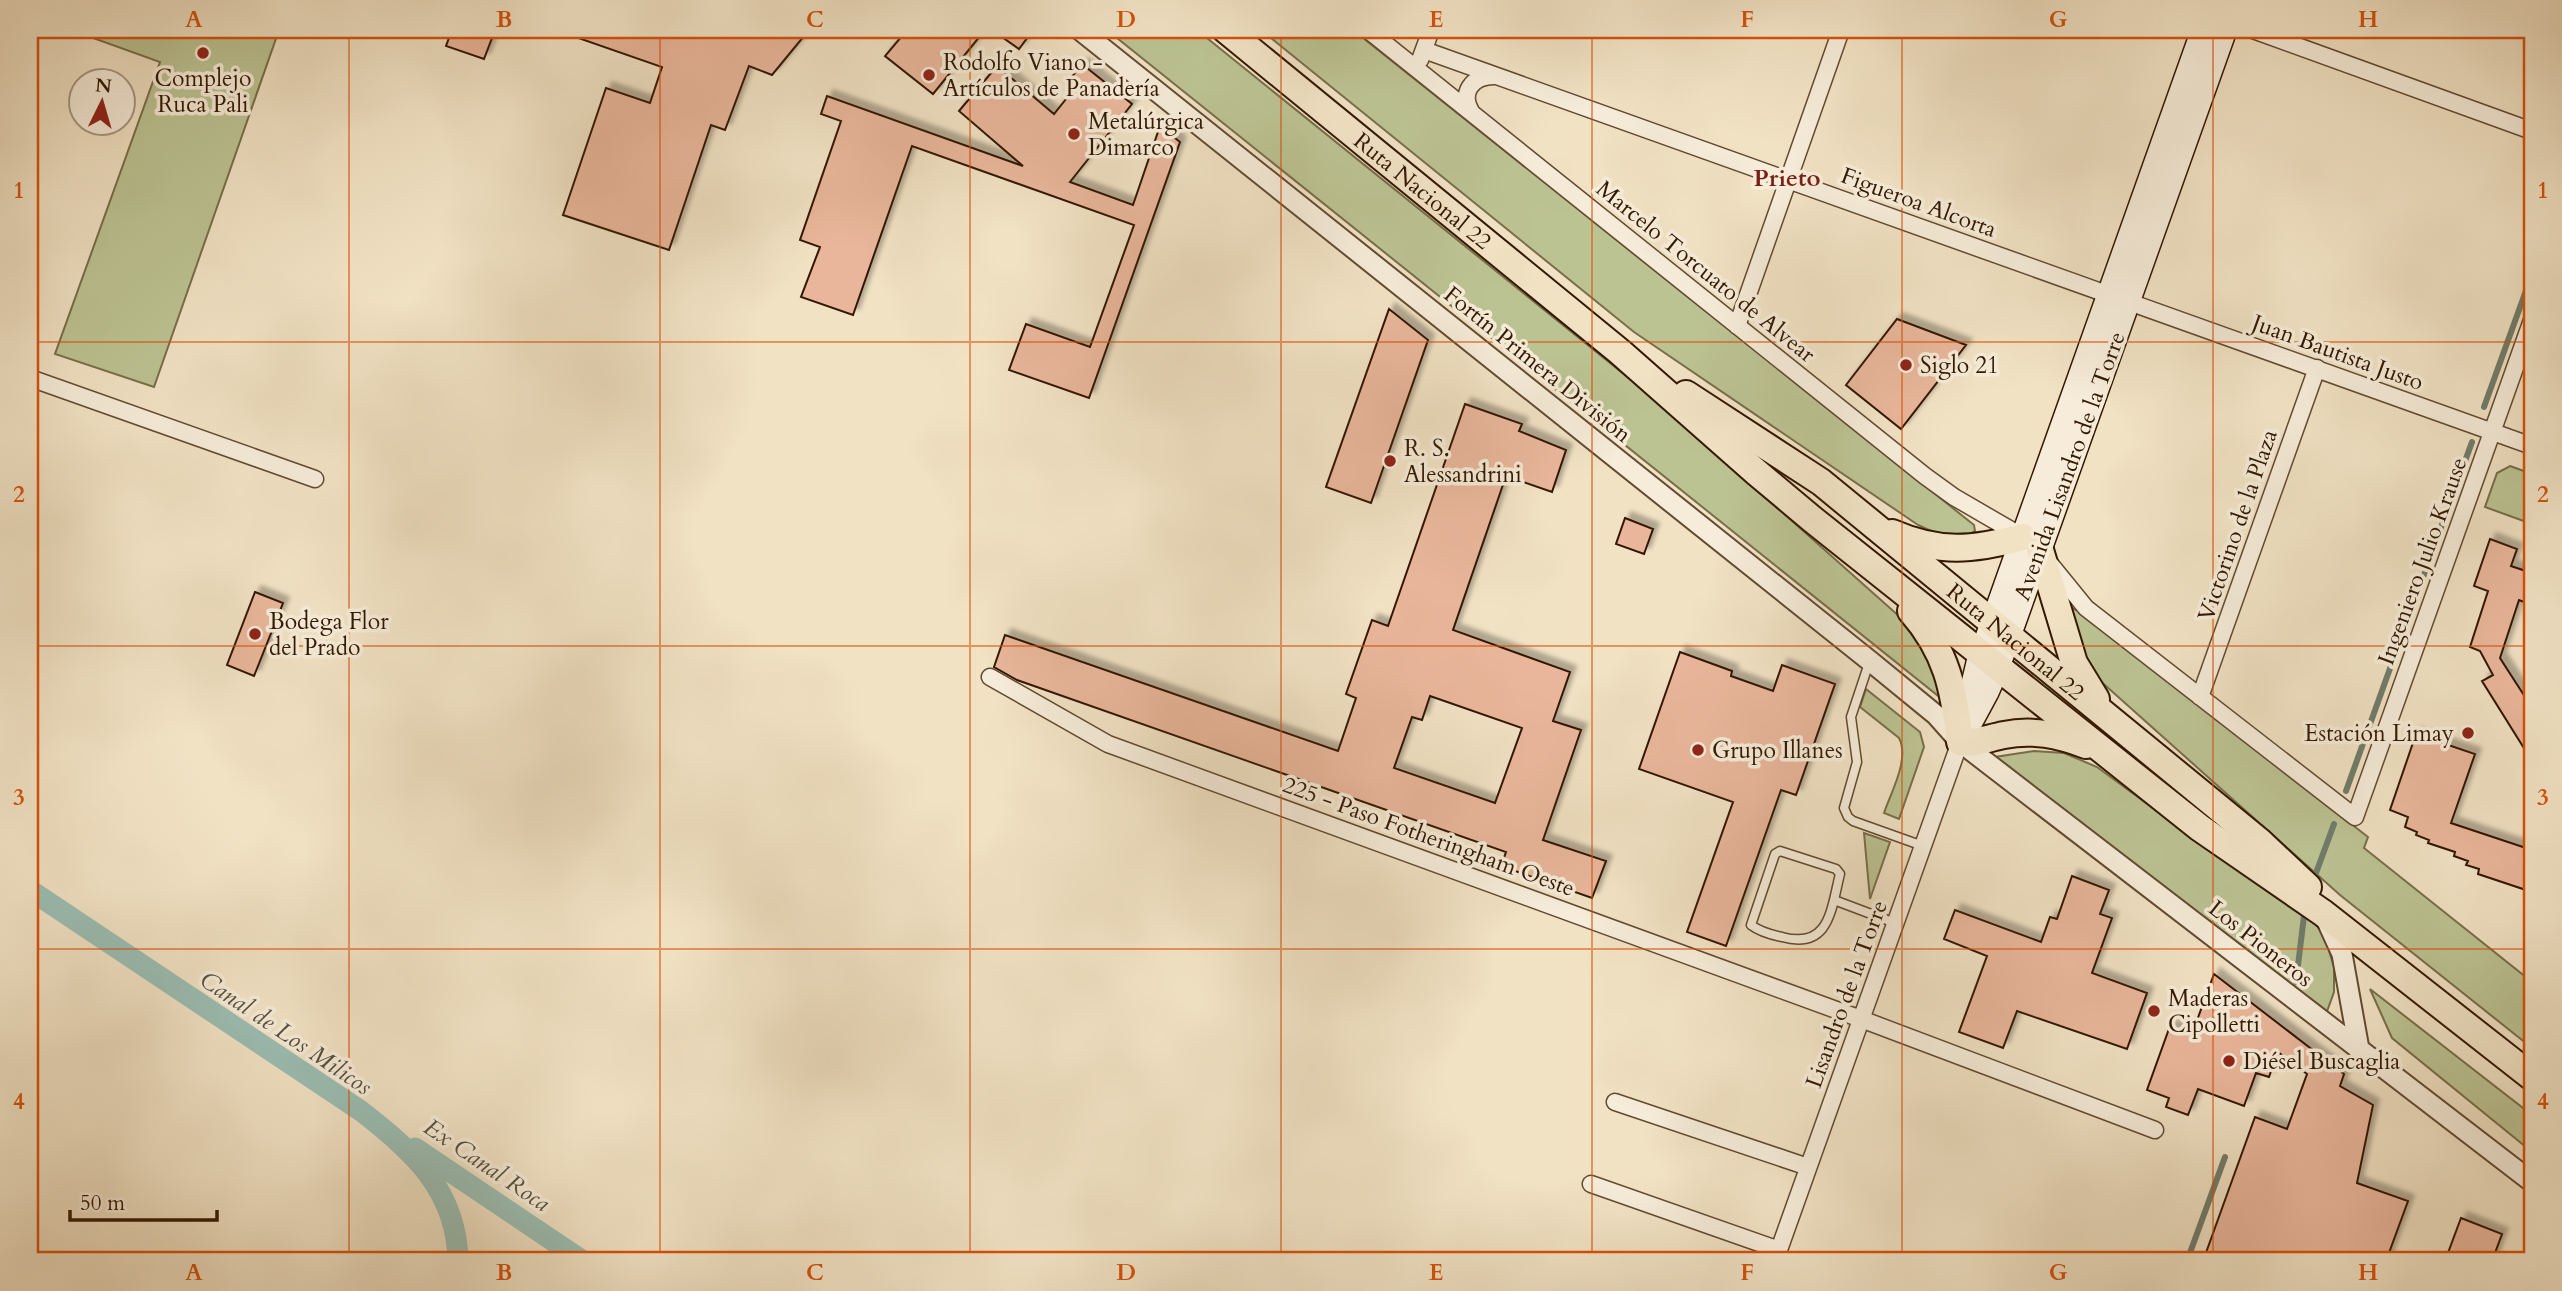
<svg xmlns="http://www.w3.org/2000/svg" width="2562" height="1291" viewBox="0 0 2562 1291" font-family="Cardo,serif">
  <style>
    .green { fill: #bcc393; stroke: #786e4a; stroke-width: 2 }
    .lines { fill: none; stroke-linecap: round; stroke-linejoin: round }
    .stream { stroke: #717c6b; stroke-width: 6 }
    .canal { stroke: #9bbeb3; stroke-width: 21 }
    .building { fill: #e9b69b; stroke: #331800; stroke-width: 2; fill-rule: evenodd; filter: url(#shadow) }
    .service-casing { stroke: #624a31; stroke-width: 11 }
    .minor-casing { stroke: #624a31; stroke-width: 19 }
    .tertiary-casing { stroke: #624a31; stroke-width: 23 }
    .secondary-casing { stroke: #331800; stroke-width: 26 }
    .trunk-casing { stroke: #331800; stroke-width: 30 }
    .service { stroke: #f6ecd9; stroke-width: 8 }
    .minor { stroke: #f6ecd9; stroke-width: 16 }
    .tertiary { stroke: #f6ecd9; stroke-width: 19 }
    .secondary { stroke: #f6ecd9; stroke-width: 23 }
    .trunk { stroke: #f1e2c4; stroke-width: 26 }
    .grid { fill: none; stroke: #d6520b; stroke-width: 2; stroke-opacity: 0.55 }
    .poi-dot { fill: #8f2418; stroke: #f6ecd9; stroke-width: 2.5 }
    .labels { text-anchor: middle; stroke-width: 7; stroke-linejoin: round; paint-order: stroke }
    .poi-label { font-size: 23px; fill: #331800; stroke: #f6ecd9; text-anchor: start }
    .street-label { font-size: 23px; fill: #331800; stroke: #f6ecd9 }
    .neighbourhood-label { font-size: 24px; font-weight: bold; fill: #7a1f14; stroke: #f6ecd9 }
    .water-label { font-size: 24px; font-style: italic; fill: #57523f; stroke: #f6ecd9 }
    .neatline { fill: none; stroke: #d6520b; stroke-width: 2.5 }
    .grid-label { font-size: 23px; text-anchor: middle; font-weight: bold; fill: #d6520b }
  </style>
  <defs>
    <filter id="shadow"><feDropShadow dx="6" dy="-6" stdDeviation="2" flood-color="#0004"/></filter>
  </defs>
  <rect width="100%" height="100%" fill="#f1e2c4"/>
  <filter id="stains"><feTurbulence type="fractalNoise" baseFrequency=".00286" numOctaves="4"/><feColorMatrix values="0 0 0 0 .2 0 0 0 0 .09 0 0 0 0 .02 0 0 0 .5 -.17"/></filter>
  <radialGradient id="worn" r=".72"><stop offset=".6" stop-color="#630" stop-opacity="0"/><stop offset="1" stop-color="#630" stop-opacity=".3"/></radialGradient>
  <path class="green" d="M71,30H279L154,387L55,354L160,62Z
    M1107,30H1197L1656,400L1909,625L1920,636L1947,703Z
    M1261,30H1353L1974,525L1975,531C1959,543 1934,533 1918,525L1634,332Z
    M2510,466L2532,474V524L2485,507L2497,473Z
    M2071,608L2079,611L2368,837L2364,848L2532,982V1048L2340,895L2097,678L2089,670Z
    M1866,689L1920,732L1924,747L1899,819L1884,813C1891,792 1910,759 1899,738L1860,707Z
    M2034,751L2064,753L2097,767L2214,853L2314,919L2327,944L2334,967V992L2326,1014L1995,757Z
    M1864,833L1890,842L1870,899Z
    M2370,989L2532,1115V1152L2392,1038Z"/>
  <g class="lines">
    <path class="stream" d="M2484,407L2532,274
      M2432,552L2472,442
      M2424,575L2427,567
      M2346,791L2420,585
      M2316,873L2334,824
      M2296,982L2304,916
      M2187,1261L2225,1157"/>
    <path class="canal" d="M30,890L361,1111C413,1151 457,1191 458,1261
      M415,1148L583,1261"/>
  </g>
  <path class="building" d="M452,30H495L484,59L446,46Z
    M562,30H809L772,75L749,66L725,130L711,125L669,250L563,215L606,88L650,103L662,67L561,32Z
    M907,30H985L933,94L885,56Z
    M992,30H1033L1019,49Z
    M1082,64L1132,104L1070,182L1133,205L1160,126L1180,142L1089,398L1009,370L1026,324L1090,347L1134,225L912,146L853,315L801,297L820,247L800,240L841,121L821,114L827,96L1023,166L959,111L997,66L1054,114L1078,84L1071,78Z
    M1389,309L1428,340L1371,503L1326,487Z
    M1897,319L1966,345L1901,429L1846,385Z
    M1465,404L1522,424L1519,431L1566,450L1552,492L1506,476L1453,630L1570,672L1553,721L1581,730L1543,840L1606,861L1592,898L1501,866L1506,852L1017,680L994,667L1005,635L1338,751L1356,698L1346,694L1372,620L1388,626ZM1430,696L1522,728L1495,803L1394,768L1412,717L1422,720Z
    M1625,518L1653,529L1644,554L1616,544Z
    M2490,539L2517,549L2511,566L2532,573V605L2519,600L2500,658L2527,700L2532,697V761L2482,681L2493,675L2480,651L2470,647L2488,591L2474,586Z
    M255,592L283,603L254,676L227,665Z
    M1680,652L1732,671L1731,676L1773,691L1782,665L1835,684L1796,795L1781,790L1726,946L1687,932L1733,802L1639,769Z
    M2416,734L2475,754L2451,823L2532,850V892L2478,874L2479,869L2466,865L2468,861L2454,856L2455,852L2428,843L2429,840L2416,835L2417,832L2405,827L2408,817L2390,810Z
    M2072,876L2109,890L2100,914L2112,918L2092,973L2147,993L2127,1049L2017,1011L2003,1048L1959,1032L1987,956L1944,939L1955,910L2041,942L2050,917L2057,919Z
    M2214,974L2344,1074L2340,1086L2373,1105L2357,1183L2408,1201L2386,1261H2203L2255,1117L2287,1129L2307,1074L2278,1052L2269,1077L2256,1073L2244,1106L2198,1089L2188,1115L2166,1107L2169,1098L2147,1090L2170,1026L2192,1034Z
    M2461,1218L2502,1234L2492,1261H2445Z"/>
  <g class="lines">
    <defs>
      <path id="service" d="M1869,663L1851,717L1857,762L1844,808L1848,817L1853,821L1923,846
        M1780,851L1836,869L1840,874C1831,909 1830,950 1782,937C1772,935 1759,931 1751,925L1775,854Z
        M1834,900L1895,923"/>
      <path id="minor" d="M1368,30L1925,476L1954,497L2023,537
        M2253,30L2532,131
        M1424,50L2532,446
        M1420,60L1431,30
        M1472,113C1459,93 1472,76 1494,76
        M1737,326L1841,30
        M30,378L315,479
        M2051,565L2086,608L2355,817L2532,320
        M990,677L1108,744L1861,1019L2155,1130
        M2200,697L2317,368
        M1615,1102L1808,1167
        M1591,1184L1779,1250
        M1775,1261L1960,742"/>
      <path id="tertiary" d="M1080,30L1870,661L1936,715L1960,742L2532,1182
        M2325,917L2342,954L2359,1049"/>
      <path id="secondary" d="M1964,721L1978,663L2203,30
        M1960,742L1987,692L1998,667L2225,30"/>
      <g id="trunk">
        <path id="s1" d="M1226,30L1620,352L1756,472L1812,519L2200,828L2323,913L2532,1077"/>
        <path id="s2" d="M1686,394L1821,482L2259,841L2308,887"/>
        <path d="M1892,533C1940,554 1973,550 2023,537"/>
        <path d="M2040,550L2074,663L2096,699"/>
        <path d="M1911,611C1947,652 1954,689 1960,742C1976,744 1988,738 2004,735C2033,729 2059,735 2086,745"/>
      </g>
    </defs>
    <use href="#service" class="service-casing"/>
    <use href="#minor" class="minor-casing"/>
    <use href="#tertiary" class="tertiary-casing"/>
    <use href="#secondary" class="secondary-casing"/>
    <use href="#trunk" class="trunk-casing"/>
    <use href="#service" class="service"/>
    <use href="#minor" class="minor"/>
    <use href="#tertiary" class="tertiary"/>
    <use href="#secondary" class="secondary"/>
    <use href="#trunk" class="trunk"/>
  </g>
  <path class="grid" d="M349,30V1261M660,30V1261M970,30V1261M1281,30V1261M1592,30V1261M1902,30V1261M2213,30V1261M30,342H2532M30,646H2532M30,949H2532"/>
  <g class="poi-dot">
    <circle cx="203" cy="53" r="7"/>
    <circle cx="929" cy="75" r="7"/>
    <circle cx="1074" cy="134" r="7"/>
    <circle cx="1906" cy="365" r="7"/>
    <circle cx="1390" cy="461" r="7"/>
    <circle cx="255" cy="634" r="7"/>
    <circle cx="2468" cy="733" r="7"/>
    <circle cx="1698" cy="750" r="7"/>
    <circle cx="2154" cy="1011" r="7"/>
    <circle cx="2229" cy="1061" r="7"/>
  </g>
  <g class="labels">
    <g class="poi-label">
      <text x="943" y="70">Rodolfo Viano -<tspan x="943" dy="26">Artículos de Panadería</tspan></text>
      <text x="203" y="86" text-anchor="middle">Complejo<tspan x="203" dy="26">Ruca Pali</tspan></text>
      <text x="1088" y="129">Metalúrgica<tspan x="1088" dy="26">Dimarco</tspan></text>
      <text x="1920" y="373">Siglo 21</text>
      <text x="1404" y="456">R. S.<tspan x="1404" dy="26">Alessandrini</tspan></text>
      <text x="269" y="629">Bodega Flor<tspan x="269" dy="26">del Prado</tspan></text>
      <text x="2454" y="741" text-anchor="end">Estación Limay</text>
      <text x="1712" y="758">Grupo Illanes</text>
      <text x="2168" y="1006">Maderas<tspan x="2168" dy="26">Cipolletti</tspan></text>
      <text x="2243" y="1069">Diésel Buscaglia</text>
    </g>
    <g class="street-label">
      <text dy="8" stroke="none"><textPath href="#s1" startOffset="254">Ruta Nacional 22</textPath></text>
      <text transform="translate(1919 202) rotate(20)" y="8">Figueroa Alcorta</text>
      <text transform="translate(1706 271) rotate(39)" y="8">Marcelo Torcuato de Alvear</text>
      <text transform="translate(2338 352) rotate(20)" y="8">Juan Bautista Justo</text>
      <text transform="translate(1538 364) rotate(39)" y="8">Fortín Primera División</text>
      <text transform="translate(2069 466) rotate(-70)" y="8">Avenida Lisandro de la Torre</text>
      <text transform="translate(2237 525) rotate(-71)" y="8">Victorino de la Plaza</text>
      <text transform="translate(2422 561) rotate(-70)" y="8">Ingeniero Julio Krause</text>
      <text dy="8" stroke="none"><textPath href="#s2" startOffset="413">Ruta Nacional 22</textPath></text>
      <text transform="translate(1429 836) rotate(20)" y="8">225 - Paso Fotheringham Oeste</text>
      <text transform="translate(2261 943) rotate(38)" y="8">Los Pioneros</text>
      <text transform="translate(1846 994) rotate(-70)" y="8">Lisandro de la Torre</text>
    </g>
    <g class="neighbourhood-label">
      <text x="1787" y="186">Prieto</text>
    </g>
    <g class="water-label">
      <text transform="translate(286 1033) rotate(34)" y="8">Canal de Los Milicos</text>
      <text transform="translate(487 1165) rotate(34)" y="8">Ex Canal Roca</text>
    </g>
  </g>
  <rect width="2562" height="1291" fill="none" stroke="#f1e2c4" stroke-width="77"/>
  <g transform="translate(102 102) rotate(5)"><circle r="33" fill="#f6ecd9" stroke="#a89782" stroke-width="2"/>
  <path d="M0-5L12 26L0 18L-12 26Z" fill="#8f2418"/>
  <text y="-10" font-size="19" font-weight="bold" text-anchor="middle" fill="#331800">N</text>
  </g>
  <path d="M70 1210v10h147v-10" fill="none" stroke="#331800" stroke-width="3.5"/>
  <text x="80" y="1210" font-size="21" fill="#331800" stroke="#f6ecd9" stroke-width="5" paint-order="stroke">50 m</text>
  <rect x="38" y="38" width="2486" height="1214" class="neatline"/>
  <g class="grid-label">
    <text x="194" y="27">A</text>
    <text x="504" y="27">B</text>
    <text x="815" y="27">C</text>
    <text x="1126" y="27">D</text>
    <text x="1436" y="27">E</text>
    <text x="1747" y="27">F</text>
    <text x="2058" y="27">G</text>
    <text x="2368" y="27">H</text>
    <text x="19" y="198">1</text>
    <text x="2543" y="198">1</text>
    <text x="19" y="502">2</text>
    <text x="2543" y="502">2</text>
    <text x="19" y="805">3</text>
    <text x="2543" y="805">3</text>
    <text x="19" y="1109">4</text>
    <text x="2543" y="1109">4</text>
    <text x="194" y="1280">A</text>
    <text x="504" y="1280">B</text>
    <text x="815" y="1280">C</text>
    <text x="1126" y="1280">D</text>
    <text x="1436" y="1280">E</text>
    <text x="1747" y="1280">F</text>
    <text x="2058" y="1280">G</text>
    <text x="2368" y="1280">H</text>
  </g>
  <rect width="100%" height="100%" filter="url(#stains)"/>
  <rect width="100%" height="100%" fill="url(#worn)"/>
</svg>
